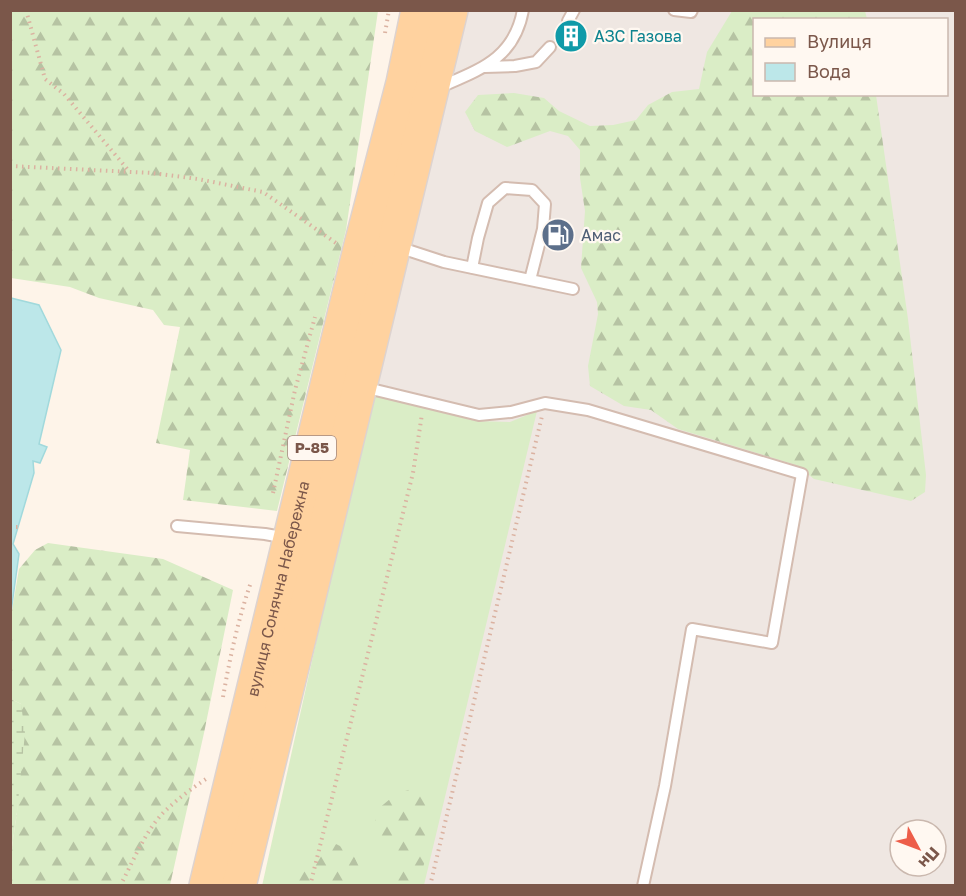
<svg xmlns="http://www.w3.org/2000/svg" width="966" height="896" viewBox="0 0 966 896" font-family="'Golos Text',sans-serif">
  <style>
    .industrial { fill: #efe7e2; fill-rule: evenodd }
    .grass { fill: #daedc6 }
    .forest { fill: url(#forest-firs) }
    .wetland { fill: url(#wetland-marsh) }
    .water { fill: #bce7e9; stroke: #a1d9dc; stroke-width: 1.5 }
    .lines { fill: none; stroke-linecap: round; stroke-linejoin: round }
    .lane-casing { stroke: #d4bcb0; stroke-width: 14 }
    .primary-casing { stroke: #ddd3d0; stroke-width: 36 }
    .path { stroke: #dbb2a1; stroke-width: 4; stroke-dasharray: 1.5 4.5; stroke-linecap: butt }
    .lane { stroke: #fff; stroke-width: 10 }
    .primary { stroke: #ffd29f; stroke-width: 33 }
    .labels { text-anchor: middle; stroke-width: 4.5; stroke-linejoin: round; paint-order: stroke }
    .shield { fill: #fff8f1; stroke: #a3877c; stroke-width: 1.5 }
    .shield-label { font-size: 15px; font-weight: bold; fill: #7b574a }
    .culture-label { font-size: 16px; fill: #0d838f; stroke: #fff8f1; text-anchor: start }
    .service-label { font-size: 16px; fill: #4e5e75; stroke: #fff8f1; text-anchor: start }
    .street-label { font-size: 16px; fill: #7b574a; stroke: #fff8f1 }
  </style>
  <defs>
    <pattern id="forest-firs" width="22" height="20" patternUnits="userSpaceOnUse" patternTransform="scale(1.5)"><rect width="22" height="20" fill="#daedc6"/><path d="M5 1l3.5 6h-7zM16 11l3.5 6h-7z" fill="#b6c3a3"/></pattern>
    <pattern id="wetland-marsh" width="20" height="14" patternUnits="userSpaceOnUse" patternTransform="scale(1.5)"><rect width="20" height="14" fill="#daedc6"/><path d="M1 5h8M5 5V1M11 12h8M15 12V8" fill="none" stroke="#b6c3a3"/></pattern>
  </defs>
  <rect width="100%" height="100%" fill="#fef4e9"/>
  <path class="industrial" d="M463,11H955V885L264,886ZM754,20H946V94H754ZM900,830H936V866H900Z"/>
  <path class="grass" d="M371,395L476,421L510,422L537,411L424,885L262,886Z"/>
  <path class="forest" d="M10,11H378L346,230L277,511L183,500L190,450L156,443L180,327L164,325L153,310L99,298L70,287L11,278Z
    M732,11H865L867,19L754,20V94L876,95L908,319L926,475L925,492L911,501L814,479L796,465L678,429L651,410L624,406L590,386L588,366L598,314L597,302L581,268L585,211L580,178V150L568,136L550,131L507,147L475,131L465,112L478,95L514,93L544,98L559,111L590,126L613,125L636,120L648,105L672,92L699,89L707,52Z
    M48,543L163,559L233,590L204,733L170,885H11V854L17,812L21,704L11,699V616L19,569L35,550Z
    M411,789L421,792C437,822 426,855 419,885H386L395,867L396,851L383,845L373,830L378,809L396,794Z
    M336,844L352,852L359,867L360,885H293L307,854Z"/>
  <path class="wetland" d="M11,699L21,704L25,733L17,812L11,854Z"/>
  <path class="water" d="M11,298L39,305L61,350L39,444L47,447L40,463L33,461L34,473L13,544L19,554L11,612Z"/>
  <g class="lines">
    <defs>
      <path id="lane" d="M674,10L691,12L692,10
        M568,21L574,10
        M485,67L515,66L536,62L550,47
        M438,88C478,70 514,60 523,10
        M398,247L444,262L573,289
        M472,268L478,238L488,203L505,188L532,190L545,204L543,229L530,280
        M363,387L479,415L511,412L545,403L588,410L802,474L772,643L692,629L665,786L643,886
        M177,526L265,534L287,538"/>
      <g id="primary">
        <path id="s1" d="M206,886L360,249L403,83L418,10"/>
        <path d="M239,886L451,10"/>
      </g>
    </defs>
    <use href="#lane" class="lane-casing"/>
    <use href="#primary" class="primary-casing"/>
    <path class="path" d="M26,10L45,79L64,94L129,171
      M385,33L389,10
      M10,166L152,173L198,179L263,192L336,243
      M273,493L295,390L315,317
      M10,527H18
      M223,697C230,657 238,620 251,582
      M120,886C133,862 144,833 163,813C176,800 191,789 206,779
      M310,886L413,473L422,414
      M430,886L542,416"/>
    <use href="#lane" class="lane"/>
    <use href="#primary" class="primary"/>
  </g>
  <defs>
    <symbol id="building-disc" viewBox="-11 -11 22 22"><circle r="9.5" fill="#0f9aa8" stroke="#fff8f1"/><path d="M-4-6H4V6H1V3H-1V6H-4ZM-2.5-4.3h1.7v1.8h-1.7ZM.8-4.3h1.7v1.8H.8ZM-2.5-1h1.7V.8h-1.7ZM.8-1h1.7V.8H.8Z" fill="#fff"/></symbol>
    <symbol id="fuel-disc" viewBox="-11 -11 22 22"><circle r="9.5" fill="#5c6f8a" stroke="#fff8f1"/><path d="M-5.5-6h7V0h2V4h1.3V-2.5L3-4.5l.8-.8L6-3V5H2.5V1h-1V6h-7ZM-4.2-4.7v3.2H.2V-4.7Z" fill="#fff"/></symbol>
  </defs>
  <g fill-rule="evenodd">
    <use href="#building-disc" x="552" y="17" width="38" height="38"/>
    <use href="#fuel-disc" x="539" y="216" width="38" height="38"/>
  </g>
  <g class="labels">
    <rect class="shield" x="288" y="436" width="48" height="24" rx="4.5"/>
    <g class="shield-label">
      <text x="312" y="453">Р-85</text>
    </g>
    <g class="culture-label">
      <text x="594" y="42">АЗС Газова</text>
    </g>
    <g class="service-label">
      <text x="581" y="241">Амас</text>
    </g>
    <g class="street-label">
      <text dy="6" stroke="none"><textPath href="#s1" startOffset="306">вулиця Сонячна Набережна</textPath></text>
    </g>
  </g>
  <rect width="966" height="896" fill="none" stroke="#7b574a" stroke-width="24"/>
  <rect x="753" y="18" width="195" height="78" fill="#fff8f1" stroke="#cab8ae" stroke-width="1.5"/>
  <rect x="765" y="38" width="30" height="9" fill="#ffd29f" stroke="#cab8ae" stroke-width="1.5"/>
  <text x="807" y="48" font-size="18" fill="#7b574a">Вулиця</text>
  <rect x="765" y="63" width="30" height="18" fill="#bce7e9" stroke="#cab8ae" stroke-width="1.5"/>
  <text x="807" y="78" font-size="18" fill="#7b574a">Вода</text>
  <g transform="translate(918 848) rotate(131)"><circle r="28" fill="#fff8f1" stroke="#cab8ae" stroke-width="1.5"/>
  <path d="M0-4.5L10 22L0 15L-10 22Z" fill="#ed5d49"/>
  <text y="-9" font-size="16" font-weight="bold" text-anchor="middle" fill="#7b574a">Пн</text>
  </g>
</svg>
